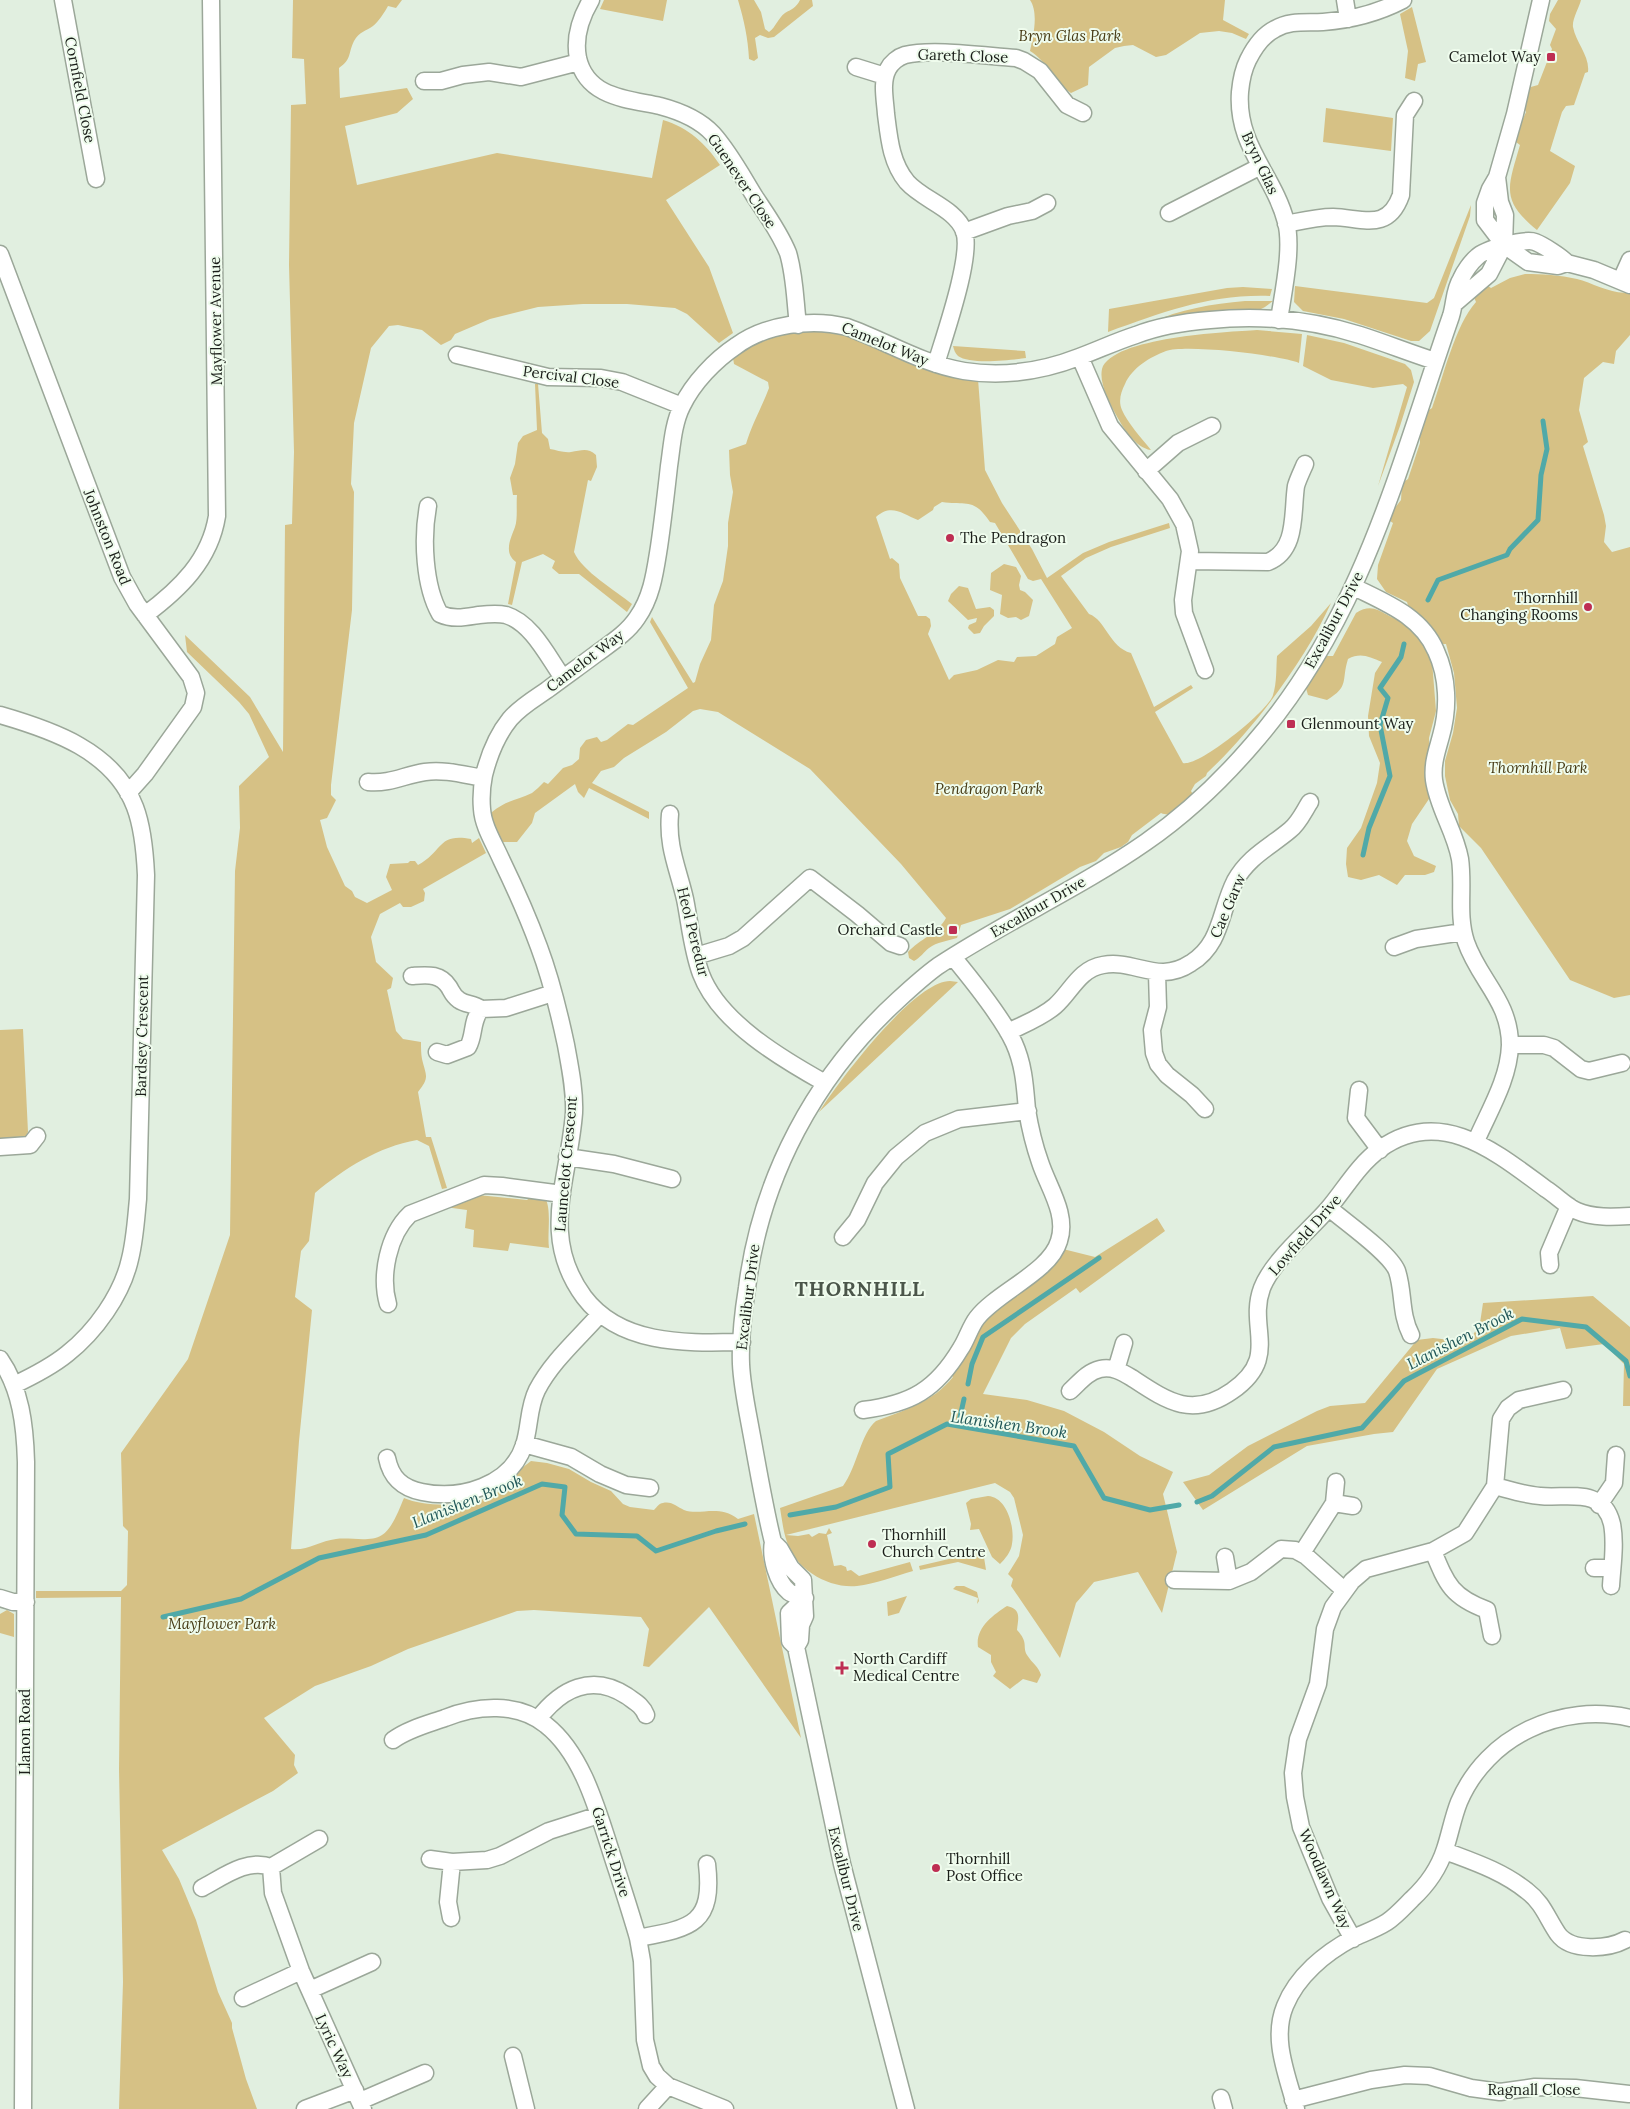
<svg xmlns="http://www.w3.org/2000/svg" width="1630" height="2109" viewBox="0 0 1630 2109" font-family="Lora,serif">
  <style>
    .green { fill: #d6c185; fill-rule: evenodd }
    .lines { fill: none; stroke-linecap: round; stroke-linejoin: round }
    .stream { stroke: #50a9a8; stroke-width: 5 }
    .minor-casing { stroke: #9ba799; stroke-width: 19 }
    .minor { stroke: #fff; stroke-width: 16 }
    .poi-dot { fill: #be2e53; stroke: #effced; stroke-width: 2 }
    .labels { text-anchor: middle; stroke-width: 4; stroke-linejoin: round; paint-order: stroke }
    .park-label { font-size: 15px; font-style: italic; fill: #473b15; stroke: #effced }
    .street-label { font-size: 15px; fill: #1a1e19; stroke: #effced }
    .poi-label { font-size: 15px; fill: #1a1e19; stroke: #effced; text-anchor: start }
    .water-label { font-size: 16px; font-style: italic; fill: #215758; stroke: #effced }
    .district-label { font-size: 20px; font-weight: bold; letter-spacing: 1px; fill: #4b564a; stroke: #effced }
  </style>
  <rect width="100%" height="100%" fill="#e1efe0"/>
  <path class="green" d="M293,0H402L396,8L388,6C384,13 379,21 373,26C366,31 359,32 354,41C348,53 352,59 339,68L340,98L407,88L413,99L397,113L345,126L357,185L497,153L652,178L663,120C689,128 705,143 720,165L666,200L709,267L733,333L719,343L687,314L675,308L627,304H583L538,307L490,319L455,334L451,340L441,345L422,330L398,325L389,326L371,348L354,423L351,484L354,492L352,610L331,785V795L336,800L327,818L320,820L327,847L345,886L352,891L355,897L367,903L392,890L386,877L390,864L408,863L410,861H415L418,865C444,851 437,833 471,839L472,843L479,838L486,853L423,889L425,893L424,901L411,907H403L400,903L380,914L371,937L376,962L393,978L391,988L387,990L396,1031L403,1039L421,1042C421,1048 421,1054 422,1059C426,1076 430,1077 418,1092L426,1137H431L447,1188L442,1189L429,1146L417,1140C378,1147 345,1168 315,1193L309,1241L301,1251L295,1297L312,1310L299,1441L291,1549C307,1551 320,1541 336,1539C351,1537 369,1543 382,1535C393,1528 399,1509 404,1498C427,1508 475,1507 496,1493C509,1484 518,1470 531,1461L547,1463L569,1469L591,1482L611,1491L623,1504L630,1507L654,1510C657,1507 659,1503 663,1503C672,1501 677,1507 684,1510C700,1516 719,1504 738,1519L754,1514L801,1738L709,1607L649,1667L643,1666L649,1629L641,1617L534,1610L517,1611L408,1649L371,1666L315,1686L264,1718L295,1755L294,1765L298,1773L273,1791L162,1850L179,1879L196,1920L218,1992L232,2023V2028L246,2079L257,2109H119L123,1982L119,1769L121,1597L36,1598V1591H121L127,1585L128,1531L123,1526L121,1453L188,1359L230,1235L235,871L240,828L239,786L269,757L249,714L239,702L187,652L185,635L250,697L283,752L285,525L292,524L294,452L289,265L291,105L306,104L304,59L292,58Z
    M604,0H667L663,21L600,9Z
    M738,0H754L761,12L765,29L769,32C776,27 778,18 785,13C792,9 796,8 800,0H812L813,6L774,37L768,38L760,35L755,38L758,58L754,61L749,59C748,38 744,20 738,0Z
    M1030,0H1225L1223,20L1249,34L1246,39L1232,33L1219,31L1200,33L1166,55L1156,57L1133,45L1124,46L1115,48L1089,67L1088,85L1071,93C1054,82 1047,61 1030,51C1033,37 1039,13 1030,0Z
    M1558,0H1581C1579,8 1572,19 1573,27C1576,43 1590,56 1588,72L1585,73L1574,105L1566,106L1562,112L1550,151L1575,166L1570,183L1537,230C1500,200 1508,187 1520,145L1516,142L1515,137L1526,112L1523,105L1527,88L1538,85L1552,49L1550,45L1556,29L1549,21L1550,14Z
    M1412,7L1426,62L1418,64L1415,81L1405,78L1408,51L1400,14Z
    M1326,108L1393,118L1391,151L1323,142Z
    M1471,205L1470,216L1430,331L1419,341H1411L1344,319L1303,311L1294,302L1295,286L1427,303L1434,298Z
    M1525,274C1542,274 1560,275 1577,279C1593,283 1615,296 1630,292V335L1616,351L1614,364L1603,362L1584,378L1579,410L1588,442L1583,446L1604,515L1606,526L1604,542L1612,552L1630,547V995L1614,998L1570,980L1481,848L1459,826L1458,814L1450,800L1445,776V761L1453,733L1457,708L1454,673L1446,644H1440L1419,638L1432,661L1436,711L1429,738L1431,796L1412,824L1407,841L1414,856L1436,866L1434,872L1425,875H1405L1397,885L1379,875L1361,880L1348,877L1346,864L1347,848L1361,828L1377,783L1380,763L1369,736L1368,716L1375,673L1382,662C1369,657 1361,652 1348,659C1341,681 1350,686 1327,700L1308,695L1305,685L1325,656H1333L1356,613C1378,599 1385,621 1407,621L1410,612L1407,602L1386,592L1377,579L1378,565L1393,523L1390,521L1391,513L1401,500L1402,483L1408,479L1420,443V437L1429,410L1432,408C1443,378 1455,325 1476,302L1473,295L1481,287L1488,286L1491,288L1510,278Z
    M1243,287L1272,289L1270,296C1210,294 1164,312 1108,332L1109,309L1227,288Z
    M1245,301H1273L1265,307L1259,310L1206,313L1150,323C1180,309 1212,304 1245,301Z
    M816,330C856,333 888,356 925,369C942,375 960,377 978,379L985,470L1002,503L1032,549L1047,578L1083,553L1109,542L1169,523L1170,528L1111,547L1086,558L1061,576L1089,614C1106,620 1109,647 1131,653L1154,707L1191,685L1193,688L1155,712L1183,763C1199,767 1269,710 1273,695C1277,683 1276,668 1277,656L1311,626L1331,603C1305,661 1253,730 1207,773L1206,776L1195,784L1191,791L1194,796C1184,805 1175,819 1161,813L1132,835L1128,842L1121,847L1104,853L1096,861L1080,867L1010,909L961,925L957,938C947,941 937,942 929,948C924,952 920,958 914,961L909,958L908,952C919,940 939,932 946,918L901,864L810,769L718,712L700,709L693,711L666,732L624,758L614,767L601,771L592,783L649,812V819L589,788L584,798L578,792L575,784L535,813L532,823L517,842H500L491,819L492,812C506,800 518,800 532,793C536,790 540,786 544,782L548,784L563,768L572,765L579,759L580,748L586,740L597,737L601,742L607,740L628,724L633,725L688,688L650,622L652,617L693,683L695,682L700,664L711,640L714,605L723,581L728,546V523L733,492L730,475L729,450L746,444C752,424 762,407 769,388L768,382L734,364L733,358C758,339 785,332 816,330ZM942,502C967,506 973,497 990,522L995,523L1028,579L1033,581L1041,579L1072,628L1057,637L1055,644L1036,656L1017,657L1014,662L998,660L977,670L954,675L949,680L928,634L931,626L930,619L926,616H918L900,578L899,564L892,558L890,559L876,517C891,503 903,514 918,520L933,510L934,507Z
    M1257,330L1302,334L1299,363C1279,355 1186,344 1166,351C1150,357 1132,368 1125,384C1121,392 1118,401 1122,410C1127,422 1142,439 1151,450C1135,448 1122,426 1115,413C1109,401 1099,383 1102,369C1112,337 1227,332 1257,330Z
    M1307,335L1344,343L1405,364L1411,370L1414,382L1400,426L1378,486L1407,387L1403,384L1373,388L1331,380L1303,366Z
    M953,346L1025,351L1026,358C1011,360 970,365 958,356C955,353 954,350 953,346Z
    M535,384H538L542,433L548,439L550,449C556,450 564,453 571,452C581,451 587,447 596,455L597,467L591,481L588,480L574,552C582,571 616,591 632,604L627,612L579,574H559L552,568L555,561L543,554L522,562L512,605L508,604L516,562C503,553 511,538 515,527C518,518 516,504 517,495H513L510,478L515,464L518,443L523,436L537,430Z
    M1004,564L1016,567L1021,576L1019,585L1020,590L1025,592L1033,600L1029,616L1021,620L1016,617L1008,618L1000,614L1002,595L990,590L991,573Z
    M959,586L968,588L976,609L990,607L994,610V616L984,626L980,633L974,634L968,628L969,625L976,622L977,618L968,620L948,601L951,594Z
    M950,981L958,982L819,1112C839,1081 914,981 950,981Z
    M23,1029L28,1132L25,1138L0,1142V1030Z
    M478,1195L527,1200L532,1196L545,1198C552,1209 547,1234 549,1248L510,1243L508,1251L473,1247L474,1230L465,1228L467,1210L445,1207Z
    M1157,1218L1165,1231L1080,1293L1076,1288L1025,1324L1011,1338L983,1394L1027,1400L1064,1411L1104,1432L1140,1456L1173,1472L1163,1494L1177,1552L1162,1613L1138,1572L1094,1582L1076,1603L1060,1658L1011,1586L1013,1579L1008,1574L1019,1556L1023,1535L1014,1498L1010,1492L995,1483L786,1535L798,1536L809,1534L812,1537L819,1533L826,1534L829,1528L832,1533L827,1535L834,1566L841,1565L846,1567L847,1571L851,1570L859,1576L910,1562L913,1571C895,1576 875,1584 857,1586C829,1589 795,1569 787,1542C783,1531 782,1519 780,1508L843,1486C857,1467 861,1433 876,1421C905,1410 933,1402 953,1377L951,1375L977,1331L984,1321L1063,1249L1095,1257Z
    M1593,1296L1630,1327V1406H1623L1624,1364L1604,1344L1566,1349L1560,1328L1511,1336L1437,1369L1393,1432L1374,1434L1307,1446L1203,1510L1183,1482L1209,1475L1248,1446L1317,1411L1330,1406L1365,1403L1417,1340L1433,1338L1450,1340L1473,1335L1480,1323L1483,1303Z
    M988,1496C1007,1497 1015,1527 1012,1544C1011,1552 1005,1559 1000,1564L992,1557L979,1529L970,1530L971,1524L966,1503L971,1499Z
    M983,1551L986,1570L958,1562L920,1570L919,1566Z
    M956,1586H964L977,1592L979,1601L977,1604L978,1598L953,1589Z
    M907,1596L899,1613L888,1616L887,1602Z
    M1007,1606C1022,1609 1018,1619 1017,1630C1029,1643 1022,1646 1027,1655C1032,1663 1039,1667 1041,1675L1037,1683L1023,1679L1010,1689L993,1676L996,1672L991,1662V1655L978,1647C975,1628 993,1615 1007,1606Z
    M7,1610L14,1614V1637L0,1633V1614Z"/>
  <g class="lines">
    <path class="stream" d="M1428,600L1438,580L1507,555L1510,549L1538,520L1541,475L1547,449L1543,421
      M1363,855L1369,828L1390,776L1380,725L1388,698L1380,688L1401,657L1404,644
      M968,1384L972,1364L983,1337L1099,1258
      M958,1426L964,1399
      M1197,1502L1212,1496L1274,1447L1362,1428L1404,1381L1522,1319L1586,1327L1626,1361L1630,1376
      M790,1515L836,1507L890,1487L888,1454L947,1424L1074,1446L1104,1498L1150,1510L1179,1505
      M163,1617L241,1599L319,1558L426,1535L542,1484L565,1487L562,1515L576,1534L637,1536L656,1551L716,1531L745,1524"/>
    <defs>
      <path id="minor" d="M63,0L96,179
        M591,0C581,17 574,38 578,58C587,98 628,99 660,106C679,111 700,120 713,134C730,153 742,176 755,197C767,215 780,233 788,253C795,276 795,301 798,325
        M1345,0L1348,19
        M1541,0L1515,114L1497,177L1490,189L1485,203V220L1504,245L1528,262L1558,266L1567,263L1594,270L1630,285
        M856,67L885,76
        M424,81H441L463,75L489,72L521,77L579,62
        M1169,213L1259,167
        M1286,224C1301,221 1317,217 1333,217C1363,218 1388,232 1401,195L1405,115L1414,101
        M964,232L1008,216L1032,211L1047,203
        M0,254L122,577L137,604L191,677L196,693L193,707L145,774L128,793
        M1621,280L1630,260
        M1454,304L1489,274L1504,245L1505,215L1500,202L1497,177
        M1279,320C1283,293 1293,248 1286,222C1274,175 1236,146 1240,92C1241,81 1243,70 1248,60C1254,48 1263,35 1275,29C1290,20 1306,23 1323,22C1351,20 1378,13 1403,0
        M457,355L548,377L601,378L622,382L682,406
        M1080,357L1110,426L1170,499L1184,524L1190,551L1183,600L1184,613L1205,670
        M936,364C944,337 973,255 964,231C955,208 923,200 907,182C891,163 889,138 886,114C885,99 881,82 888,69C891,63 898,57 905,55C932,48 986,56 1016,58L1024,61L1040,71L1067,105L1083,113
        M1146,471L1178,443L1212,426
        M428,506C422,538 424,586 440,614C453,620 466,617 479,615C488,614 497,613 506,615C532,623 548,657 563,678
        M1189,561L1268,562C1298,550 1292,512 1296,486C1298,479 1302,471 1305,464
        M1354,587C1386,603 1421,616 1436,651C1448,677 1449,708 1441,736C1437,751 1432,764 1434,780C1438,808 1455,831 1460,859C1464,887 1457,915 1466,942C1479,980 1510,1001 1510,1045C1509,1079 1489,1111 1476,1141
        M145,615C180,589 210,560 217,516L211,0
        M0,715C52,730 114,751 135,807C143,828 145,853 146,875L138,1199C136,1219 135,1239 130,1259C122,1295 95,1332 67,1354C51,1367 33,1376 14,1385
        M368,782C391,784 404,775 425,772C444,769 465,775 483,778
        M670,814C667,847 678,868 685,899C690,924 692,950 701,974C719,1022 782,1059 825,1083
        M1394,947L1416,939L1463,932
        M696,956L729,946L743,938L810,878L857,914L891,943L900,946
        M1157,973L1158,1007L1152,1030L1154,1053L1158,1064L1167,1075L1192,1095L1205,1109
        M412,976C427,975 440,973 449,987C452,992 453,996 459,1000C466,1005 473,1003 481,1009L506,1008L553,993
        M1008,1032C1024,1024 1041,1018 1055,1006C1071,992 1079,969 1103,965C1135,959 1158,985 1191,963C1222,944 1220,910 1235,881C1249,856 1270,847 1290,830C1299,823 1304,811 1310,802
        M1510,1045H1544L1554,1048L1581,1069L1589,1071L1622,1063
        M437,1052L447,1055L468,1047C475,1035 471,1021 481,1009
        M1359,1090L1356,1118L1380,1150
        M0,1147L30,1145L37,1136
        M567,1157L614,1164L672,1179
        M1329,1208C1345,1222 1390,1253 1397,1271C1404,1292 1400,1314 1411,1335
        M843,1237L857,1220L875,1183L896,1157L925,1133L959,1119L1028,1111
        M1550,1265L1549,1253L1569,1206
        M388,1304C380,1276 388,1235 410,1214L484,1185L502,1186L562,1194
        M742,1342C687,1343 621,1346 584,1297C539,1236 569,1180 574,1113C575,1091 570,1067 566,1045C559,1012 551,979 539,947C528,917 515,888 501,859C494,843 483,826 482,809C481,798 482,785 484,775C489,755 497,735 510,719C520,707 534,699 547,690C563,678 580,666 596,654C611,643 627,633 637,618C652,597 655,572 659,547C663,520 666,493 669,466C672,446 673,424 682,406C693,383 715,360 736,346C766,324 812,318 847,327C886,341 922,364 964,371C1003,377 1043,371 1079,357C1098,350 1117,341 1136,335C1159,326 1185,322 1210,320C1259,315 1312,320 1360,335C1385,343 1410,353 1435,361
        M0,1359C21,1389 25,1426 26,1462L23,2109
        M1116,1370L1124,1343
        M1070,1391C1079,1383 1087,1372 1100,1369C1112,1366 1122,1372 1132,1378C1167,1401 1192,1419 1232,1391C1281,1357 1247,1328 1262,1288C1273,1260 1308,1232 1328,1209C1345,1189 1358,1165 1380,1149C1441,1105 1497,1153 1546,1189C1557,1196 1566,1206 1577,1211C1593,1218 1613,1217 1630,1216
        M863,1410C911,1404 936,1390 961,1348C967,1339 970,1327 977,1318C997,1292 1050,1272 1059,1241C1068,1214 1048,1187 1040,1162C1034,1145 1030,1128 1027,1110C1025,1087 1024,1065 1014,1043C1002,1017 972,980 953,957
        M524,1444L571,1457L600,1474L626,1485L650,1488
        M387,1458C391,1478 402,1488 422,1492C460,1500 511,1486 524,1445C530,1427 528,1408 537,1390C552,1361 579,1338 600,1314
        M1495,1486C1510,1490 1525,1495 1540,1496C1567,1499 1603,1486 1612,1524C1616,1544 1612,1567 1611,1586
        M1334,1503L1353,1506
        M1599,1505L1614,1483L1616,1455
        M773,1542L780,1549L791,1568L803,1580L805,1616L801,1625L800,1640L796,1647
        M1433,1551C1447,1585 1452,1597 1487,1610L1492,1636
        M1302,1553L1334,1503L1336,1482
        M1225,1557L1229,1581
        M1594,1568H1611
        M1174,1580L1229,1581L1251,1572L1281,1549L1295,1550L1306,1556L1344,1590
        M0,1598L13,1602H26
        M805,1598C800,1596 793,1595 789,1592C777,1582 770,1557 773,1542C764,1506 758,1468 751,1431C747,1409 742,1386 741,1364C740,1339 743,1313 747,1288C761,1177 815,1076 898,1000C911,988 924,976 938,966C1006,921 1080,888 1146,842C1185,815 1221,781 1252,745C1362,620 1398,468 1451,316C1455,303 1454,290 1461,279C1464,272 1471,262 1477,257C1485,249 1525,238 1535,242C1543,245 1562,257 1567,263
        M805,1598L789,1613L790,1641L796,1647L842,1864L906,2109
        M538,1719C561,1689 592,1673 627,1696C635,1702 642,1705 646,1715
        M393,1740C408,1729 428,1724 445,1718C477,1705 518,1702 546,1725C583,1754 598,1812 612,1855C621,1883 630,1910 638,1938L642,1961L645,2040L651,2066L657,2076L668,2086L725,2109
        M1445,1851C1474,1862 1502,1871 1527,1891C1543,1903 1547,1918 1558,1934C1571,1952 1608,1949 1625,1940
        M430,1859L452,1862L487,1860L500,1856L549,1831L599,1815
        M271,1867L319,1839
        M202,1888C223,1877 247,1858 271,1867L273,1893L301,1971L363,2109
        M451,1918L448,1902L452,1862
        M638,1938C691,1928 714,1925 707,1864
        M1353,1939L1330,1898L1301,1827L1295,1797L1293,1773L1298,1739L1318,1684L1325,1629L1333,1607L1352,1581L1366,1569L1433,1551L1465,1533L1495,1486L1501,1419L1508,1408L1519,1400L1563,1390
        M310,1990L372,1962
        M243,1998L301,1971
        M513,2056L526,2109
        M1221,2098L1224,2109
        M1293,2100L1371,2080L1405,2075L1429,2076L1471,2088L1500,2092L1535,2087L1575,2088L1629,2094
        M360,2101L425,2073
        M305,2109L355,2090
        M647,2109L668,2086
        M1296,2109C1288,2076 1271,2040 1285,2006C1297,1976 1325,1953 1353,1938C1364,1933 1376,1929 1387,1922C1396,1916 1404,1907 1412,1899C1426,1886 1439,1868 1445,1849C1450,1834 1453,1817 1459,1802C1487,1736 1561,1702 1630,1718"/>
    </defs>
    <use href="#minor" class="minor-casing"/>
    <use href="#minor" class="minor"/>
  </g>
  <g class="poi-dot">
    <rect x="1546" y="52" width="10" height="10" rx="2.5"/>
    <circle cx="950" cy="538" r="5"/>
    <circle cx="1588" cy="607" r="5"/>
    <rect x="1286" y="719" width="10" height="10" rx="2.5"/>
    <rect x="948" y="925" width="10" height="10" rx="2.5"/>
    <circle cx="872" cy="1544" r="5"/>
    <path d="M839.5 1660.5h5v5h5v5h-5v5h-5v-5h-5v-5h5z"/>
    <circle cx="936" cy="1868" r="5"/>
  </g>
  <g class="labels">
    <g class="park-label">
      <text x="1070" y="41">Bryn Glas Park</text>
      <text x="1538" y="773">Thornhill Park</text>
      <text x="989" y="794">Pendragon Park</text>
      <text x="222" y="1629">Mayflower Park</text>
    </g>
    <g class="street-label">
      <text transform="translate(963 56) rotate(2)" y="5">Gareth Close</text>
      <text transform="translate(80 90) rotate(79)" y="5">Cornfield Close</text>
      <text transform="translate(1260 163) rotate(65)" y="5">Bryn Glas</text>
      <text transform="translate(742 181) rotate(56)" y="5">Guenever Close</text>
      <text transform="translate(216 321) rotate(-91)" y="5">Mayflower Avenue</text>
      <text transform="translate(885 344) rotate(22)" y="5">Camelot Way</text>
      <text transform="translate(571 377) rotate(7)" y="5">Percival Close</text>
      <text transform="translate(107 537) rotate(68)" y="5">Johnston Road</text>
      <text transform="translate(1334 620) rotate(-62)" y="5">Excalibur Drive</text>
      <text transform="translate(585 661) rotate(-37)" y="5">Camelot Way</text>
      <text transform="translate(1228 906) rotate(-67)" y="5">Cae Garw</text>
      <text transform="translate(1038 907) rotate(-30)" y="5">Excalibur Drive</text>
      <text transform="translate(693 932) rotate(76)" y="5">Heol Peredur</text>
      <text transform="translate(142 1036) rotate(-89)" y="5">Bardsey Crescent</text>
      <text transform="translate(566 1164) rotate(-85)" y="5">Launcelot Crescent</text>
      <text transform="translate(1305 1235) rotate(-49)" y="5">Lowfield Drive</text>
      <text transform="translate(748 1297) rotate(-83)" y="5">Excalibur Drive</text>
      <text transform="translate(25 1732) rotate(-90)" y="5">Llanon Road</text>
      <text transform="translate(611 1852) rotate(72)" y="5">Garrick Drive</text>
      <text transform="translate(846 1879) rotate(76)" y="5">Excalibur Drive</text>
      <text transform="translate(1325 1879) rotate(66)" y="5">Woodlawn Way</text>
      <text transform="translate(334 2046) rotate(65)" y="5">Lyric Way</text>
      <text x="1534" y="2095">Ragnall Close</text>
    </g>
    <g class="poi-label">
      <text x="1541" y="62" text-anchor="end">Camelot Way</text>
      <text x="960" y="543">The Pendragon</text>
      <text x="1578" y="603" text-anchor="end">Thornhill<tspan x="1578" dy="17">Changing Rooms</tspan></text>
      <text x="1301" y="729">Glenmount Way</text>
      <text x="943" y="935" text-anchor="end">Orchard Castle</text>
      <text x="882" y="1540">Thornhill<tspan x="882" dy="17">Church Centre</tspan></text>
      <text x="853" y="1664">North Cardiff<tspan x="853" dy="17">Medical Centre</tspan></text>
      <text x="946" y="1864">Thornhill<tspan x="946" dy="17">Post Office</tspan></text>
    </g>
    <g class="water-label">
      <text transform="translate(1460 1338) rotate(-27)" y="6">Llanishen Brook</text>
      <text transform="translate(1009 1424) rotate(8)" y="6">Llanishen Brook</text>
      <text transform="translate(467 1501) rotate(-22)" y="6">Llanishen Brook</text>
    </g>
    <g class="district-label">
      <text x="860" y="1296">THORNHILL</text>
    </g>
  </g>
</svg>
